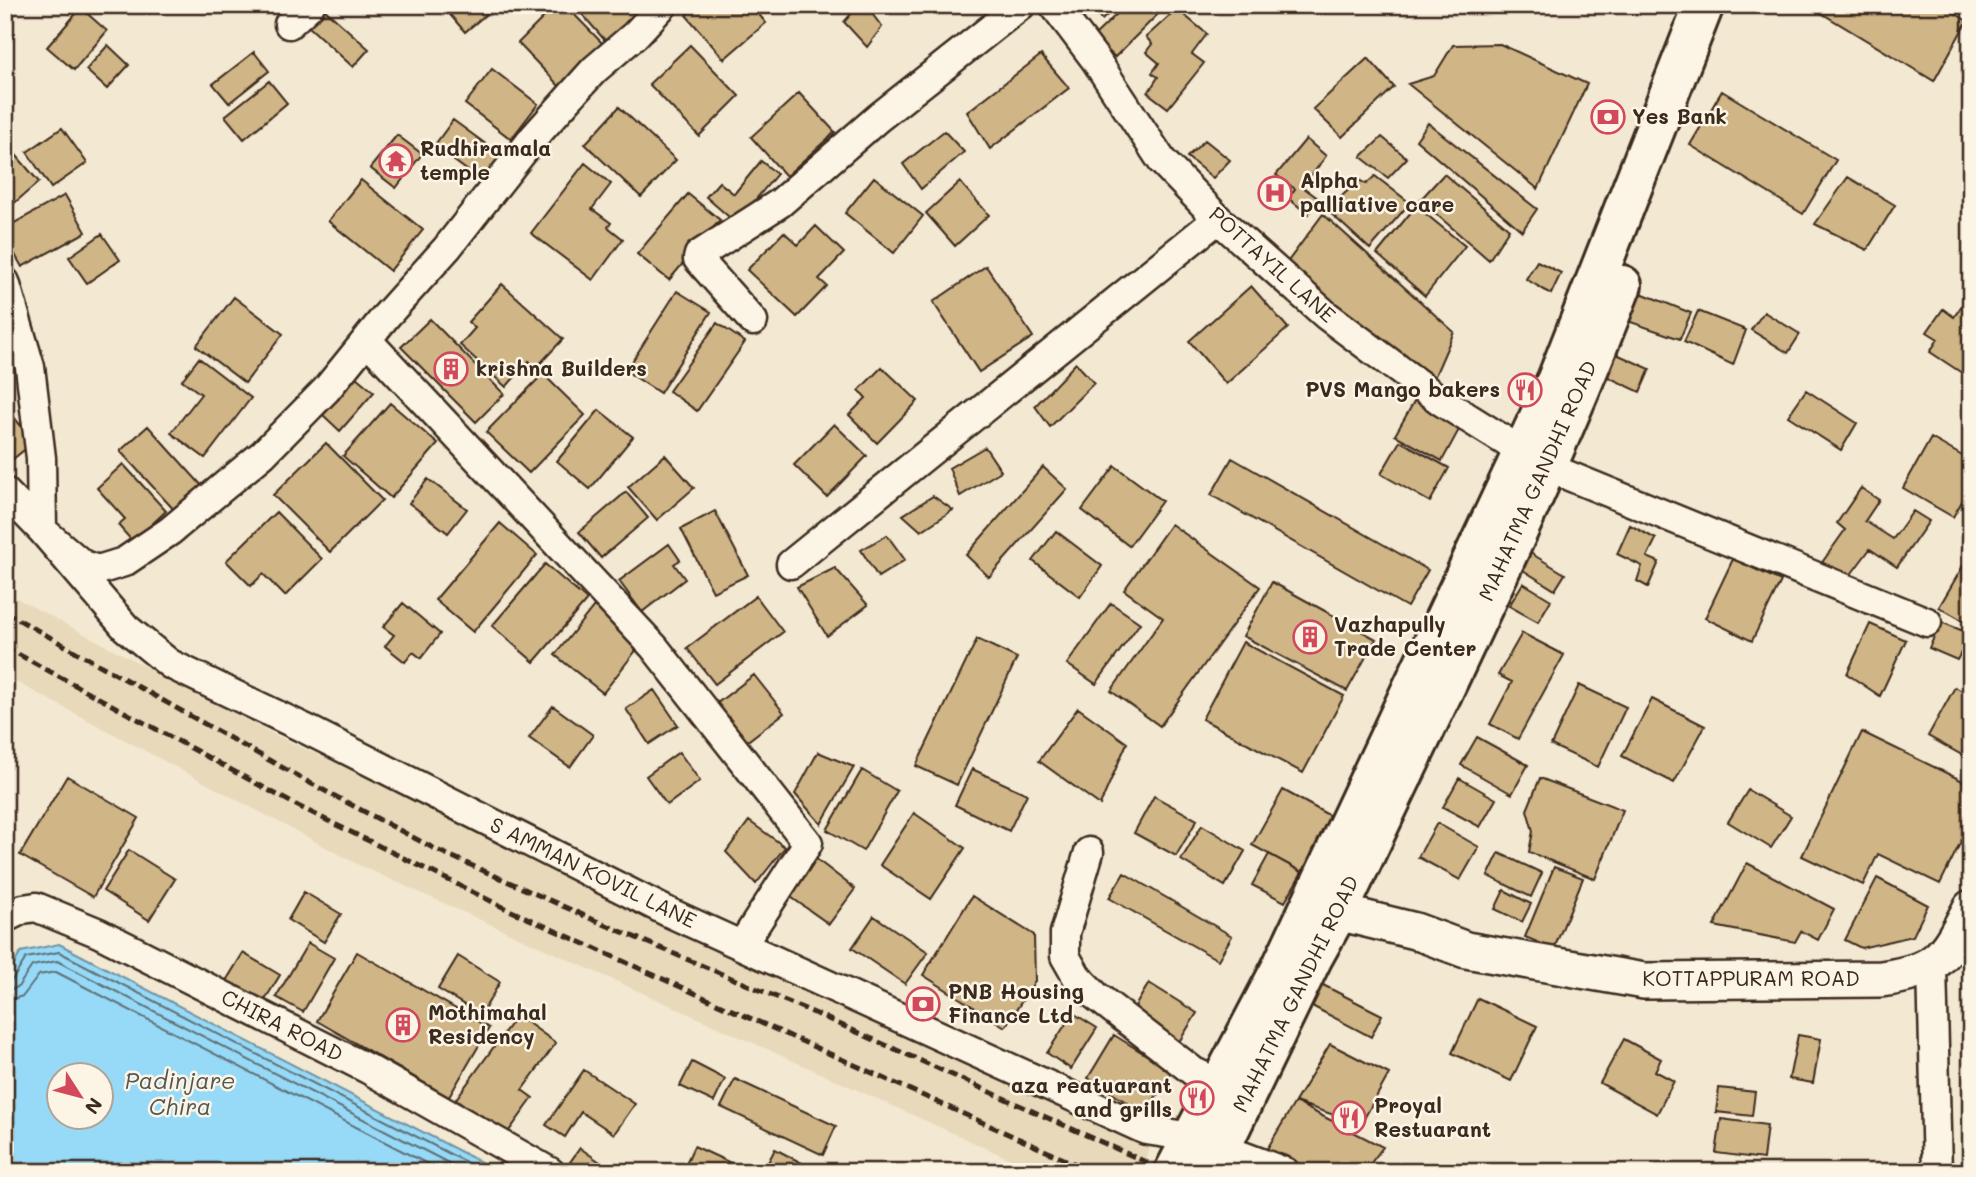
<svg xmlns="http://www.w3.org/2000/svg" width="1976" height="1177" viewBox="0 0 1976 1177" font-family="Mali,sans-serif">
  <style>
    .built { fill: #e8d9bb }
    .water { fill: #96daf8; stroke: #7294a1; stroke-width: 2; fill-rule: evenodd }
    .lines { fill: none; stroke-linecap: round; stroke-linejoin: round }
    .shore { stroke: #5f7075; stroke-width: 2 }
    .building { fill: #d0b586; stroke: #3b2a1e; stroke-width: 2 }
    .minor-casing { stroke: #3b2a1e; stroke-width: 33 }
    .tertiary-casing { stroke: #3b2a1e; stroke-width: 40 }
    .secondary-casing { stroke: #3b2a1e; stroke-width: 44 }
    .minor { stroke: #fcf5e5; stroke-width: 28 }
    .tertiary { stroke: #fcf5e5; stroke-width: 35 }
    .secondary { stroke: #fcf5e5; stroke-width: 38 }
    .rail { stroke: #3b2a1e; stroke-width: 5; stroke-dasharray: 10 5; stroke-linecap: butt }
    .labels { text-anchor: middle; stroke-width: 5; stroke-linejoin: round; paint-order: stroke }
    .poi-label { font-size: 21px; font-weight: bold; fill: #3b2a1e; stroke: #fcf5e5; text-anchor: start }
    .street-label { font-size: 21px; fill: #3b2a1e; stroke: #fcf5e5 }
    .water-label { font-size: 23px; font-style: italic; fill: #525654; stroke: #fcf5e5 }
  </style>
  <rect width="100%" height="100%" fill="#f3e8d2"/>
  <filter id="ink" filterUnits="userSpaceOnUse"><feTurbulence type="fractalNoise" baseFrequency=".0143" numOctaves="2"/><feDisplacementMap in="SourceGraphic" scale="14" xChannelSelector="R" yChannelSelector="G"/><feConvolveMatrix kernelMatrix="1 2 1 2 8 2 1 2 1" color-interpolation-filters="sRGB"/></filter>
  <g filter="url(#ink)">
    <path class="built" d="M5,592L275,735L1154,1140L1140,1172H1039L361,866L5,676Z"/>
    <path class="water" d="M59,944L500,1172H5V980L21,952ZM60,1076H102V1118H60Z"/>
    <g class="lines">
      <path class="shore" d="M5,982L13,979L26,958L59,952L485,1172
        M5,991L18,987L32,966L57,961L466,1172
        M5,1001L23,996L39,975L56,972L443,1172"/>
    </g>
    <path class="building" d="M451,5H497L465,32L446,10Z
      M556,5H565L606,47L563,90L518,43Z
      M574,5H631L641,17L609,45Z
      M697,5H751L766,23L724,59L686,15Z
      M859,5H883L873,15L882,27L867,47L844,22Z
      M1086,5H1118L1102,20Z
      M1126,5H1167L1115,57L1093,37Z
      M1808,5H1942L1967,21L1934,81Z
      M81,8L107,31L74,70L47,47Z
      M324,9L369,49L353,67L308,26Z
      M1177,9L1207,34L1192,54L1204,63L1168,108L1148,93L1158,77L1152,73L1159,63L1146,52L1152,44L1146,37Z
      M1500,44L1587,84L1538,189L1408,84L1434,76L1453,45Z
      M108,45L129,65L107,89L86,70Z
      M690,45L739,96L699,136L649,84Z
      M254,52L269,71L229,103L213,84Z
      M1041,55L1069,88L990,149L967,112Z
      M1368,58L1394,87L1342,137L1313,109Z
      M492,69L538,104L511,139L465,104Z
      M269,81L287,103L244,139L225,116Z
      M1722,91L1836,160L1803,214L1690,145Z
      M799,93L835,132L786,176L751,137Z
      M619,107L676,160L641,197L585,144Z
      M453,120L502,156L483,182L434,146Z
      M1428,123L1537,209L1522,231L1416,140Z
      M62,128L87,163L51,188L27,152Z
      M944,131L964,152L921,189L903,164Z
      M397,135L422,154L396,188L370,168Z
      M1382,137L1407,158L1388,178L1361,157Z
      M1306,139L1326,156L1303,187L1319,199L1308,214L1288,198L1295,189L1276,175Z
      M1205,140L1230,160L1213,178L1187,157Z
      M5,142L39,182L5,211Z
      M761,161L777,174L736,223L706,197L719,182L734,194Z
      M585,163L611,184L592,209L611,223L608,227L623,239L593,280L531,233Z
      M1444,174L1509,229L1489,260L1420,200Z
      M1375,176L1410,203L1370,249L1327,210L1359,180L1366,184Z
      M874,177L923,216L894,253L845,213Z
      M1848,177L1895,205L1867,250L1815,224Z
      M361,180L423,230L390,271L328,221Z
      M960,182L989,215L955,246L926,213Z
      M688,194L720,220L669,280L637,254Z
      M65,195L86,232L22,267L5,237V228Z
      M1416,206L1465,246L1425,296L1377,254Z
      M1323,214L1454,332L1434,378L1283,268Z
      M816,226L844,253L819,279L827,286L797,317L747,270L784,232L798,245Z
      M102,234L120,260L87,283L69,257Z
      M1537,261L1561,273L1551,294L1526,279Z
      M986,266L1033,337L979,372L933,302Z
      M502,284L563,339L536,368L529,361L506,387L460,345L475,328L468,322Z
      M1251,286L1288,328L1226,384L1189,341Z
      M677,291L711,312L660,393L626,371Z
      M1636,291L1691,313L1680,339L1622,319Z
      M234,297L283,334L245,383L196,346Z
      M1964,302L1971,306V379L1930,352L1938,339L1927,332L1943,309L1954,317Z
      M1698,311L1746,330L1733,365L1684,342Z
      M1764,312L1800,334L1788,353L1751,330Z
      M430,319L504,394L476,422L401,347Z
      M717,323L745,342L697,411L669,391Z
      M1601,347L1650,369L1640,392L1591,369Z
      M199,358L251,398L205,458L171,433L201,394L182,380Z
      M1076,363L1094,383L1050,427L1035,406Z
      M882,367L918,401L877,443L849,415L866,398L859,390Z
      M543,374L585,415L529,473L486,432Z
      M356,377L374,392L340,431L323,415Z
      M1806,390L1857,423L1841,450L1788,416Z
      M1415,400L1461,426L1442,461L1395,435Z
      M390,403L438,444L391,498L343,456Z
      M5,406L34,442L8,463L5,459Z
      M599,410L633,437L590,489L557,461Z
      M834,424L867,456L827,497L794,465Z
      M148,426L204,488L177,513L120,451Z
      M1931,438L1971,461V486L1953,517L1903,488Z
      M1400,441L1449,468L1430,502L1381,474Z
      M326,443L382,500L330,552L273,495Z
      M985,447L1001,471L960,496L949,468Z
      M665,455L694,488L657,520L628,487Z
      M1232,458L1428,570L1407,607L1211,495Z
      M123,464L166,511L133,542L118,525L125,519L97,488Z
      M1115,466L1162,501L1129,546L1082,510Z
      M1043,467L1067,489L989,577L966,555Z
      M428,479L467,509L448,533L409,503Z
      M1861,488L1879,500L1865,521L1893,539L1913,511L1929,521L1897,567L1870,549L1846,581L1821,564L1845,530L1837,523Z
      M626,492L648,518L601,558L579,532Z
      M933,496L953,510L921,531L903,515Z
      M715,511L748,575L713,592L681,529Z
      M276,512L322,559L285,596L263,574L251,586L226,561Z
      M500,523L537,555L473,632L435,600Z
      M1171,524L1260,587L1160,726L1111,691L1163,618L1124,590Z
      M1630,525L1656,539L1647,557L1659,562L1648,587L1637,581L1642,566L1617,554Z
      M1056,531L1102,566L1080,597L1033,561Z
      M887,535L905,560L878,577L861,550Z
      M669,544L680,560L674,564L685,579L642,612L619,581Z
      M1527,551L1565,574L1555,590L1518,567Z
      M1733,559L1781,581L1752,641L1705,618Z
      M545,564L587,600L534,662L492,626Z
      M1963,566L1971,570V625L1939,607Z
      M835,568L868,605L827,636L797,587Z
      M1272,582L1376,639L1347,691L1243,636Z
      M1523,583L1551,600L1538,622L1509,606Z
      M756,596L783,632L715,684L687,648Z
      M403,603L440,634L421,658L413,652L405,662L385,646L394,635L383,627Z
      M1111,603L1140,623L1096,684L1067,664Z
      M594,606L641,644L603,693L555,655Z
      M1941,622L1971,634L1957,660L1929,648Z
      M1870,624L1906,640L1880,696L1847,674Z
      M1522,633L1564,655L1518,739L1490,724L1512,682L1498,675Z
      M977,639L1017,658L957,785L916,766Z
      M1243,642L1344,696L1303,773L1202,719Z
      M754,675L784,713L745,743L716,704Z
      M1579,685L1626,707L1598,767L1551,745Z
      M1955,687L1971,696V760L1928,736Z
      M654,690L678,725L649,744L626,709Z
      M1652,699L1705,726L1674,783L1622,756Z
      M553,706L593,735L570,767L529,738Z
      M1078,708L1127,743L1100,805L1039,761Z
      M1862,732L1971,785V821L1940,884L1878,854L1863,885L1802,856Z
      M1477,737L1528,765L1512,794L1461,765Z
      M679,752L700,781L667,805L646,776Z
      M818,752L854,767L821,824L795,794Z
      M972,769L1027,794L1009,831L955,805Z
      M862,770L897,791L863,851L827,830Z
      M67,776L139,818L93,897L20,855Z
      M1459,778L1496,799L1480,827L1443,807Z
      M1540,778L1623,810L1595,879L1529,852L1533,831L1527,810Z
      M1283,790L1332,817L1302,872L1252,845Z
      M1748,790L1791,816L1771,848L1728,822Z
      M1154,796L1197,820L1176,856L1134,833Z
      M914,813L965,848L931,899L880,865Z
      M749,821L785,847L756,884L726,852Z
      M1437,823L1479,847L1460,880L1418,857Z
      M1202,825L1245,851L1225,886L1181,860Z
      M129,850L175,879L149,920L103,891Z
      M1499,853L1542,873L1531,897L1488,876Z
      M1269,854L1302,872L1285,902L1252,885Z
      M815,858L855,889L829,924L788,895Z
      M1747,863L1834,909L1818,940L1801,931L1795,942L1714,926Z
      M1554,867L1583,878L1554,949L1525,937Z
      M1124,873L1232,936L1218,960L1109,898Z
      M1877,878L1928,905L1913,936L1861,948L1845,940Z
      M1504,890L1531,904L1522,922L1495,909Z
      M304,892L341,914L324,942L288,920Z
      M972,896L1034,935L1035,981L1005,1027L923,975Z
      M874,916L928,952L905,984L852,948Z
      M308,943L334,958L303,1012L276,997Z
      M357,952L489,1028L449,1097L317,1021Z
      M243,953L280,975L263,1003L226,981Z
      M458,956L500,982L481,1015L438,989Z
      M1149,983L1197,1013L1177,1045L1130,1015Z
      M1321,984L1382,1015L1371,1037L1310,1005Z
      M1478,998L1537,1026L1511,1081L1452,1053Z
      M1073,1013L1097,1028L1071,1069L1047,1053Z
      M517,1015L556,1043L522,1090L533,1098L506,1135L456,1099Z
      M1114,1035L1172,1071L1145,1114L1088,1078Z
      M1798,1035L1821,1039L1813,1083L1789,1079Z
      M1624,1039L1661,1059L1655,1071L1674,1081L1657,1114L1600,1083Z
      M1330,1044L1389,1074L1361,1124L1295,1102Z
      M692,1062L725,1079L714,1102L680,1086Z
      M584,1070L635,1104L614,1134L581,1112L565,1137L546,1125Z
      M735,1079L836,1126L823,1155L721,1107Z
      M1719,1088L1755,1092L1752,1116L1716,1112Z
      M1295,1102L1383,1147L1364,1172H1304L1264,1154Z
      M1721,1119L1767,1125L1763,1159L1716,1153Z
      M694,1146L750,1172H682Z
      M580,1148L600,1162L593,1172H563Z
      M775,1149L819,1172H763Z"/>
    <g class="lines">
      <defs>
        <path id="minor" d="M1054,5L1095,59L1162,161L1218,219L1326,315L1441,401L1547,467L1927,622
          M289,24L310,5
          M5,282L30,367L41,458L42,530L126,628L170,664L308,730L668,912L1146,1130L1192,1137L1285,1172
          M753,321L698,259L699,255L780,203L878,118L1021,5
          M367,340L654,647L808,843L742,945
          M5,492L42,530L83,565L98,570L124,562L170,531L263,454L326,390L386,316L447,248L535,136L594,70L635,35L663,5
          M791,564L1218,219
          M1089,852L1065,933V956L1077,977L1096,996L1194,1072L1220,1084
          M5,918L23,909L36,907L99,933L368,1069L550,1172
          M1932,965L1937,1172"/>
        <path id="tertiary" d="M1311,902L1338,912L1415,931L1466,950L1644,981L1881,979C1939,971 1945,957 1971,908"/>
        <path id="secondary" d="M1174,1172L1280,970L1557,379L1704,5
          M1209,1172L1313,957L1338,912C1436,704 1540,499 1622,285"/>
      </defs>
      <use href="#minor" class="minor-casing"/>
      <use href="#tertiary" class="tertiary-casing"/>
      <use href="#secondary" class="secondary-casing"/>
      <use href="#minor" class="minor"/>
      <use href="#tertiary" class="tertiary"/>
      <use href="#secondary" class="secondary"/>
      <path class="rail" d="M5,612L310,783L437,850L594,920L819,1015L1168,1172
        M5,647L294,804L507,909L1093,1172"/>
    </g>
  </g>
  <defs>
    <symbol id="bank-ring" viewBox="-11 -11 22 22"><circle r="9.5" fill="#fcf5e5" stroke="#d1495b" stroke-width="1.5"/><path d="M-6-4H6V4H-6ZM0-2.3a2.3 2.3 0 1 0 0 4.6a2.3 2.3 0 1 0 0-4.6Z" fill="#d1495b"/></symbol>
    <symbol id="temple-ring" viewBox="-11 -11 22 22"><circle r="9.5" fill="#fcf5e5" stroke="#d1495b" stroke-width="1.5"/><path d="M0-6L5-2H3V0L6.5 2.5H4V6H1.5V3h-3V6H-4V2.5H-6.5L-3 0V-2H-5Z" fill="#d1495b"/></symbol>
    <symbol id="hospital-ring" viewBox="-11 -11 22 22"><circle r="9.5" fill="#fcf5e5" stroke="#d1495b" stroke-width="1.5"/><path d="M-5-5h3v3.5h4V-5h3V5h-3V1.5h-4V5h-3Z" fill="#d1495b"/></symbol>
    <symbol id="building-ring" viewBox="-11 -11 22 22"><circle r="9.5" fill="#fcf5e5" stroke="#d1495b" stroke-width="1.5"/><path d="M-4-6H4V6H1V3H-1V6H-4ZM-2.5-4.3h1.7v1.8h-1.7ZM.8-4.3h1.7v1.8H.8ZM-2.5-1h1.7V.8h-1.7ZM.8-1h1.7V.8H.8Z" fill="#d1495b"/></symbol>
    <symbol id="restaurant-ring" viewBox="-11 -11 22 22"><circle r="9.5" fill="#fcf5e5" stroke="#d1495b" stroke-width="1.5"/><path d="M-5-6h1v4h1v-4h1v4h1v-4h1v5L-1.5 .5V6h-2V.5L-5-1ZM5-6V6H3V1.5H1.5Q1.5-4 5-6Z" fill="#d1495b"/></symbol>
  </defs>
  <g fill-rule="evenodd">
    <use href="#bank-ring" x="1589" y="98" width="38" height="38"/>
    <use href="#temple-ring" x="377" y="142" width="38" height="38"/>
    <use href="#hospital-ring" x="1256" y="174" width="38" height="38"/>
    <use href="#building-ring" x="432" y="350" width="38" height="38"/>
    <use href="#restaurant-ring" x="1506" y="371" width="38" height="38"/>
    <use href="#building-ring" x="1291" y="618" width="38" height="38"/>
    <use href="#bank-ring" x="904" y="985" width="38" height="38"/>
    <use href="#building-ring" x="384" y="1006" width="38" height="38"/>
    <use href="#restaurant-ring" x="1178" y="1079" width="38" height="38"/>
    <use href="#restaurant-ring" x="1330" y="1099" width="38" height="38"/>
  </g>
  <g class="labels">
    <g class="poi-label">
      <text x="1632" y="124">Yes Bank</text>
      <text x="420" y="156">Rudhiramala<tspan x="420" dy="24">temple</tspan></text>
      <text x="1300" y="188">Alpha<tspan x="1300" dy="24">palliative care</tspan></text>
      <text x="476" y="376">krishna Builders</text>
      <text x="1500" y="397" text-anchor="end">PVS Mango bakers</text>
      <text x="1334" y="632">Vazhapully<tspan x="1334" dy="24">Trade Center</tspan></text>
      <text x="948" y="999">PNB Housing<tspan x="948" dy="24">Finance Ltd</tspan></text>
      <text x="428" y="1020">Mothimahal<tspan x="428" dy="24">Residency</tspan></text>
      <text x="1172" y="1093" text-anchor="end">aza reatuarant<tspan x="1172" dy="24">and grills</tspan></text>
      <text x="1374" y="1113">Proyal<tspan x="1374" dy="24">Restuarant</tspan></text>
    </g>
    <g class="street-label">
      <text transform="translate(1272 265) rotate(42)" y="7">POTTAYIL LANE</text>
      <text transform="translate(1538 481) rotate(-66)" y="7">MAHATMA GANDHI ROAD</text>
      <text transform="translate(593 873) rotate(26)" y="7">S AMMAN KOVIL LANE</text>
      <text x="1751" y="986">KOTTAPPURAM ROAD</text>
      <text transform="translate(1296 994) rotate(-64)" y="7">MAHATMA GANDHI ROAD</text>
      <text transform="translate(282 1026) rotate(27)" y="7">CHIRA ROAD</text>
    </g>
    <g class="water-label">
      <text x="180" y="1089">Padinjare<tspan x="180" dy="26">Chira</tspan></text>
    </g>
  </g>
  <rect width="1976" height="1177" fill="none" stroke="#fcf5e5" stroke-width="28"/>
  <rect x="14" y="14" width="1948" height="1149" fill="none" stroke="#3b2a1e" stroke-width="2.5" filter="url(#ink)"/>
  <g transform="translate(80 1096) rotate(126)"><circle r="33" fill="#fcf5e5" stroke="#afa495" stroke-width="2"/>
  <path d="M0-5L12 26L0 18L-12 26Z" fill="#d1495b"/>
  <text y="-10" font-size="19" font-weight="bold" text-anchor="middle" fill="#3b2a1e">N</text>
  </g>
</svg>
